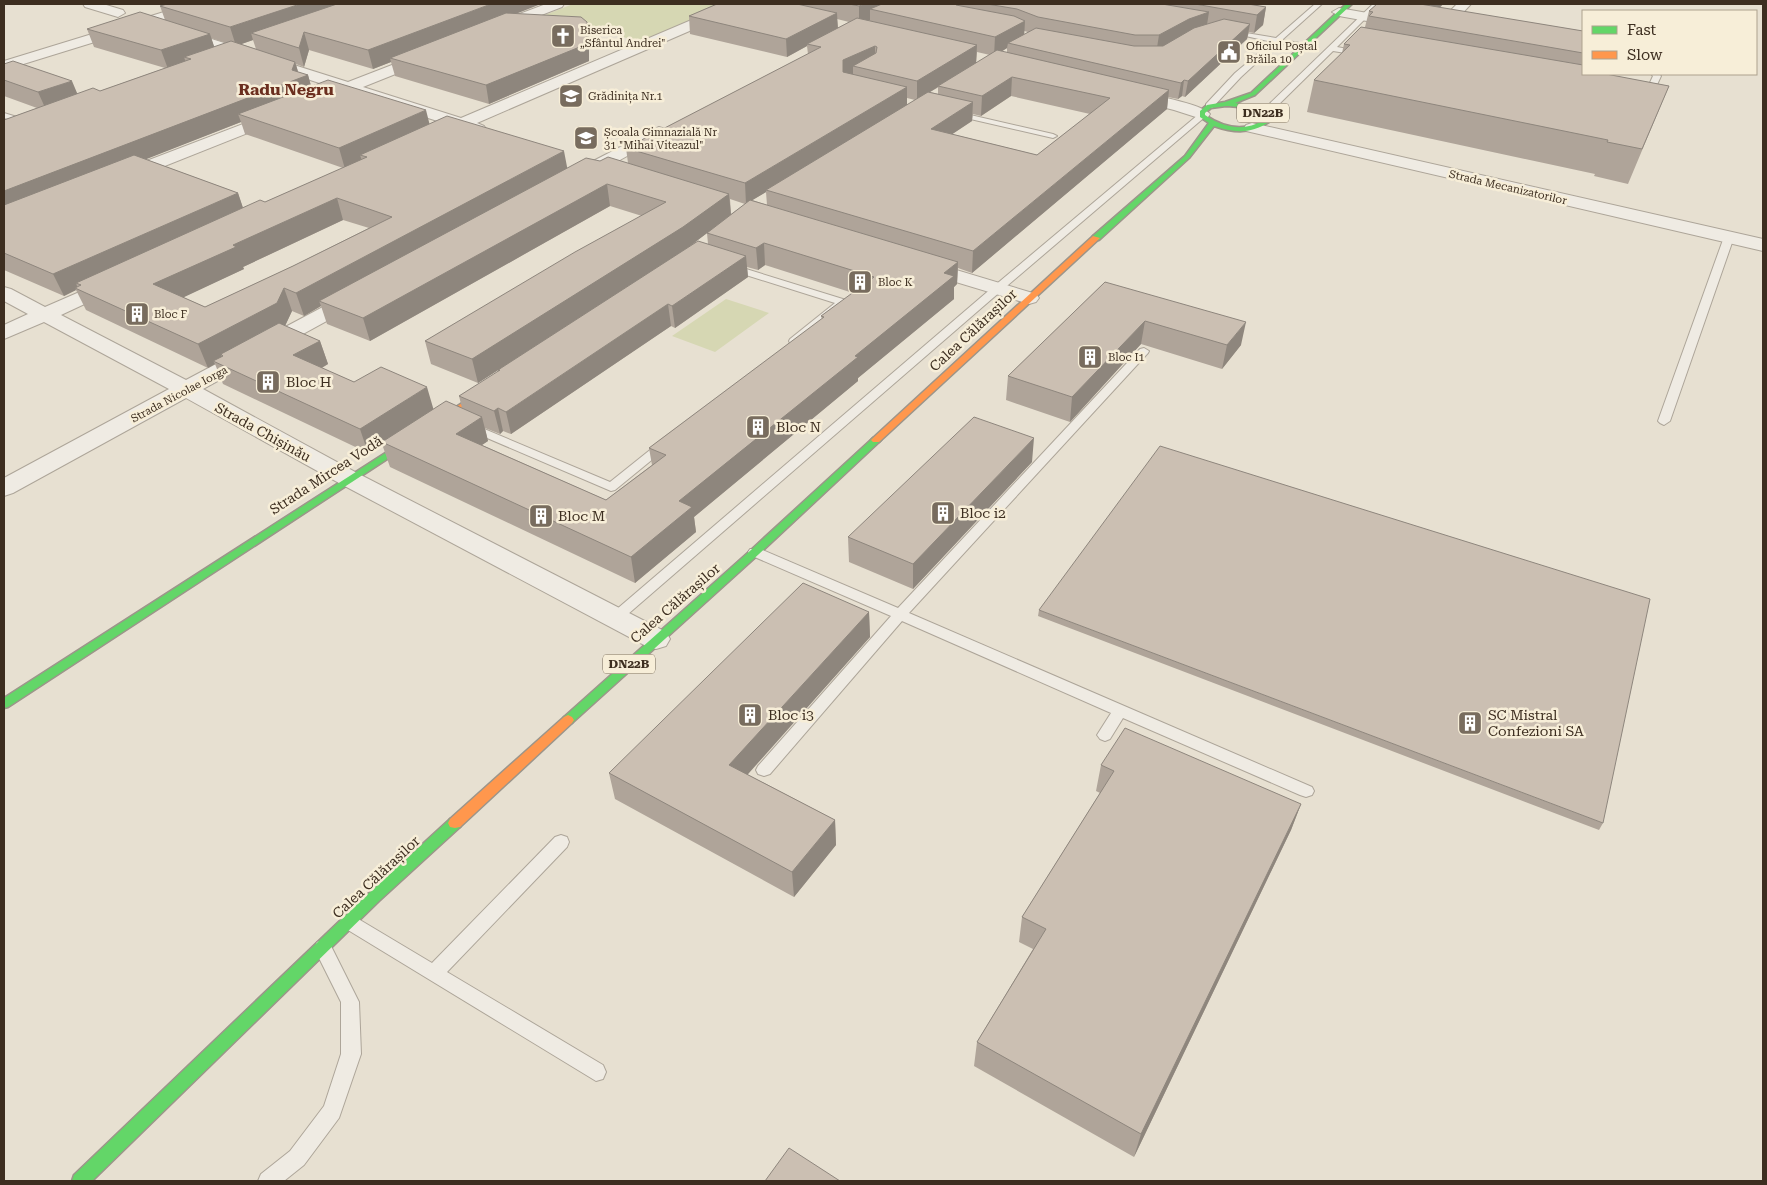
<svg xmlns="http://www.w3.org/2000/svg" width="1767" height="1185" viewBox="0 0 1767 1185" font-family="'Roboto Serif',serif">
  <style>
    .green { fill: #d6d7b3 }
    .lines { fill: none; stroke-linecap: round; stroke-linejoin: round }
    .lane-casing { stroke: #ada599; stroke-width: 2 }
    .street-casing { stroke: #ada599; stroke-width: 2 }
    .fast-casing { stroke: #9c958a; stroke-width: 3 }
    .slow-casing { stroke: #9c958a; stroke-width: 3 }
    .lane { fill: #efebe3; fill-rule: evenodd }
    .street { fill: #efebe3; fill-rule: evenodd }
    .fast { fill: #63d668; fill-rule: evenodd }
    .slow { fill: #ff974d; fill-rule: evenodd }
    .wall { fill: #afa499; fill-rule: evenodd }
    .shaded-wall { fill: #8e867d }
    .building { fill: #cbbfb2; stroke: #8e867d; fill-rule: evenodd }
    .labels { text-anchor: middle; stroke-width: 5; stroke-linejoin: round; paint-order: stroke }
    .far-poi-label { font-size: 11px; fill: #3d2e20; stroke: #f7eed8; text-anchor: start }
    .far-street-label { font-size: 11px; fill: #3d2e20; stroke: #f7eed8 }
    .shield { fill: #f7eed8; stroke: #756857; stroke-width: 1 }
    .shield-label { font-size: 12px; font-weight: bold; fill: #3d2e20 }
    .street-label { font-size: 14px; fill: #3d2e20; stroke: #f7eed8 }
    .poi-label { font-size: 14px; fill: #3d2e20; stroke: #f7eed8; text-anchor: start }
    .far-district-label { font-size: 16px; font-weight: bold; fill: #6b2e1e; stroke: #f7eed8 }
  </style>
  <rect width="100%" height="100%" fill="#e7e0d1"/>
  <path class="green" d="M573,4H727L643,42L540,17Z
    M726,299L769,313L715,352L672,336Z"/>
  <g class="lines">
    <defs>
      <path id="lane" d="M1315,4H1322L1282,40L1305,44V48L1278,43L1241,77L1212,108H1206V104L1235,73L1272,42L1228,32V30L1276,38Z
        M1373,4H1380L1337,47L1364,52V56L1333,51L1267,116H1261V112Z
        M1651,74H1659L1661,76L1650,100L1646,102L1642,100L1653,76Z
        M953,111L1053,134L1057,136L1053,138L953,115Z
        M4,113L30,121L31,123L27,125L4,118Z
        M1199,114L1206,116L1001,291L620,621H610L608,618L610,615L993,287Z
        M1729,234L1734,237L1670,421L1664,425L1660,423L1658,421L1724,237Z
        M730,264L846,300L847,302L798,343H790L789,341L790,339L835,303L727,269L725,267Z
        M1144,348L1149,351L1148,353L909,613L1312,787L1314,791L1312,795L1306,797L1300,795L1123,718L1110,739L1105,741L1100,739L1097,735L1111,713L902,621L770,774L764,776L758,774L756,770L758,766L891,616L750,555L748,552L750,549H760L898,608L1140,349Z
        M470,423L610,482L660,442H668L670,445L615,490L611,491L466,429L464,427Z
        M561,835L567,837L569,842L567,847L447,972L603,1065L606,1072L603,1079L596,1081L343,927L340,922L343,917L349,914L355,917L432,963L555,837Z
        M323,940L329,942L359,1002L361,1054L339,1118L304,1165L284,1181H258L261,1174L290,1151L324,1106L341,1054V1002L314,948L317,942Z"/>
      <path id="street" d="M83,4H103L123,10L125,13L118,17L85,7Z
        M190,4H210L208,7L4,70V61Z
        M546,4H564L562,7L500,31H490L488,28L490,25Z
        M729,4H747L745,7L477,123L484,126L486,129L484,132C476,134 471,129 463,130C457,130 454,133 447,131L445,128L447,124L349,93L342,95L337,93L335,88L173,36L171,33L173,30H183L348,82L423,53H433L435,56L433,59L363,87L461,118Z
        M1457,4H1471L1444,33L1439,34L1339,16L1332,12L1339,8L1436,25Z
        M1132,90C1147,94 1203,104 1210,114L1208,117L1202,119L1174,110L1127,98L1124,95L1127,92Z
        M277,111L283,113L285,116L283,119L127,181L121,182L115,181L112,177L115,173Z
        M1252,123L1763,239V251L1246,131L1244,128L1246,125Z
        M659,127L665,129L667,132L665,135L584,180L578,181L572,180L569,176L572,172Z
        M923,260L1036,294L1039,298L1036,302L1029,304L916,270L913,266L916,262Z
        M114,277L121,279L124,283L121,287L61,315L186,380L349,293L356,291L363,293L366,297L363,301L203,389L357,473L666,632L670,639L666,646L656,649L646,646L339,483L186,398L13,493L4,496V478L169,389L44,322L4,339V325L28,314L4,301V287L11,289L45,307Z"/>
      <path id="fast" d="M1346,4H1352L1255,95L1235,103L1255,107L1270,117L1269,122C1251,134 1234,133 1214,126L1189,158L1099,240H1093V236L1185,156L1209,123L1200,117V111L1207,105L1225,102L1251,93ZM1226,106C1238,107 1259,107 1264,120C1244,132 1224,128 1205,115V113L1211,108Z
        M876,437L879,438L881,440L879,442L759,554L572,723H564L562,720L564,717L751,550L873,438Z
        M401,443L404,444L406,446L404,448L8,707L4,708V698Z
        M455,818L460,819L462,823L460,827L379,901L92,1181H72L74,1175L369,893L450,819Z"/>
      <path id="slow" d="M1093,236L1100,238L879,442H873L871,440L873,438Z
        M493,383L498,386L496,388L404,448H398L396,446Z
        M568,715L572,717L574,720L572,723L460,827L455,828L450,827L448,823L450,819L564,717Z"/>
    </defs>
    <use href="#lane" class="lane-casing"/>
    <use href="#street" class="street-casing"/>
    <use href="#fast" class="fast-casing"/>
    <use href="#slow" class="slow-casing"/>
    <use href="#lane" class="lane"/>
    <use href="#street" class="street"/>
    <use href="#fast" class="fast"/>
    <use href="#slow" class="slow"/>
  </g>
  <path class="wall" d="M717,4H1248L1266,7L1263,25L1254,33L1249,32L1247,39L1185,97L1182,96L1178,99L1168,97L1167,109L972,273L958,268L957,284L954,287V299L858,378V381L694,517L696,532L635,583L390,467L382,444L368,453L223,384L215,364L208,368L86,310L76,290L64,296L4,270V120L37,108L4,96V64L78,94L100,91L165,68L94,47L87,29L165,20L160,6L516,14L587,22L589,40V61L489,104L395,76L391,62L373,69L309,50L304,67L296,64L298,72L308,75L311,86L567,168L600,161L628,163L626,148L808,54L807,46L787,57L690,34L689,16ZM837,19L849,22L838,28ZM1024,31L1028,32L1024,35ZM211,38L226,43L214,47ZM253,40L256,49L241,44ZM1007,48V53L1001,52ZM977,52L990,55L976,63ZM938,87V94L930,92L937,88ZM1011,96L1090,114L1037,155L952,134L972,121L973,114L981,116ZM907,98L915,100L907,105ZM241,122L245,134L343,168L265,202L243,208L238,193L145,159ZM766,192L767,205L752,200ZM730,199L745,204L731,214ZM610,206L642,216L425,341L431,364L478,383L498,370V372L459,396L462,408L433,409L354,382L322,368L328,364L320,341L285,326L292,311L304,316L321,306L327,324L370,341ZM343,220L369,228L293,266L205,307L183,297L244,269L243,267ZM707,233L708,244L695,242ZM765,265L853,293L821,316L822,319L649,448L652,465L606,500L482,445L488,441L485,428L500,434L503,431L511,434L671,326L675,328L748,277L747,267L758,270Z
    M1377,4H1443L1440,8L1583,31V74H1610V75L1669,86L1628,184L1594,176L1595,174L1307,112L1314,80L1342,53L1344,44L1365,27L1369,11Z
    M1105,282L1241,345L1222,369L1141,344L1070,422L1006,400L1008,376Z
    M1032,462L913,589L849,562L848,537Z
    M1039,610L1603,823L1599,830L1038,616Z
    M869,612L870,637L747,774L835,820L836,845L794,897L615,799L609,773Z
    M1101,765L1301,804L1291,830L1134,1157L974,1066L977,1042L1033,949L1019,942L1022,917L1100,793L1096,791Z"/>
  <path class="shaded-wall" d="M300,4H357L251,33L253,40L236,46L230,27Z
    M491,4H541L398,60L390,58L391,62L373,69L368,50Z
    M865,4H908L870,9V20L859,24V6Z
    M1431,4H1443L1426,21Z
    M1266,7L1263,25L1254,33L1257,15Z
    M1209,12L1206,31L1156,54L1159,35L1189,19Z
    M837,13L838,31L807,44V46L787,57L786,39Z
    M1025,21L1024,39L1008,43L1007,48L994,56L995,37Z
    M587,22L589,40V61L489,104L486,85Z
    M1250,24L1247,39L1185,97L1188,81Z
    M304,32L309,50L304,67L299,48Z
    M210,34L216,52L184,57L186,63L168,69L161,50Z
    M977,45L976,64L938,86V87L917,100V81Z
    M875,46V64L853,66V74L843,79V60Z
    M295,62L300,78L308,75L313,93L238,114L241,122L4,215V191L292,70Z
    M1012,77L1011,96L981,116L982,96Z
    M1184,80L1182,96L1178,99L1181,83Z
    M72,81L80,100L47,112L38,92Z
    M907,87V106L766,190V192L746,204L745,183Z
    M1169,90L1167,109L972,273L973,251Z
    M973,102L972,121L930,149L931,129Z
    M426,110L431,130L360,155L362,161L345,169L339,148Z
    M564,151L568,172L319,301L321,306L304,316L296,293Z
    M607,184L610,206L370,341L363,318Z
    M238,193L245,214L81,285L76,283L78,289L75,288L76,290L64,296L53,274Z
    M729,194L731,215L686,249L478,383L472,359Z
    M337,198L343,220L243,267L244,269L163,307L153,284L233,245Z
    M764,243L765,265L758,270L756,248Z
    M746,256L748,277L675,328L672,306Z
    M958,262L957,284L954,287V299L858,378V381L694,517L696,532L635,583L631,557L679,501L855,356L944,273Z
    M284,288L292,311L285,326L223,356L221,354L223,360L213,361L215,364L208,368L198,344Z
    M668,304L671,326L511,434L506,412Z
    M1145,321L1141,344L1070,422L1072,397Z
    M1246,322L1241,345L1222,369L1227,345Z
    M320,341L328,364L302,379L293,355Z
    M427,387L434,411L382,442V444L368,453L360,429Z
    M498,408L503,431L500,434L494,411Z
    M482,417L488,441L462,458L456,434Z
    M1034,438L1032,462L913,589V564Z
    M869,612L870,637L733,791L729,765Z
    M1301,804L1291,830L1134,1157L1141,1134Z
    M835,820L836,845L794,897L792,872Z"/>
  <path class="building" d="M167,4H300L230,27L160,6Z
    M337,4H491L368,50L304,32L299,48L251,33Z
    M717,4H797L837,13L786,39L689,16Z
    M849,4H865L859,6Z
    M882,4H956V5L1014,16L1025,21L995,37L870,9Z
    M987,4H1162L1209,12L1189,19L1159,35H1135L1038,17L1017,9Z
    M1195,4H1248L1266,7L1257,15Z
    M1377,4H1421H1420L1583,31V53L1369,16L1373,12L1369,11Z
    M140,12L210,34L161,50L87,29Z
    M506,13L581,17L587,22V44L486,85L390,58Z
    M857,18L977,45L917,81L853,66L876,53L877,47L875,46L843,60V72L907,87L745,183L626,148L821,47L807,44Z
    M1224,19L1250,24L1188,81L1184,80L1181,83L1008,43L1036,28L1134,46H1163L1194,28Z
    M1361,27L1583,65V74H1606L1669,86L1642,149L1607,142L1608,140L1314,80L1350,45L1344,44Z
    M231,41L295,62L292,70L308,75L4,191V120L93,88L100,91L191,59L184,57Z
    M997,50L1169,90L973,251L766,190L928,92L973,102L931,129L1037,155L1110,98L1012,77L982,96L938,86Z
    M13,61L72,81L38,92L4,80V64Z
    M328,80L426,110L339,148L238,114Z
    M447,116L564,151L296,293L284,288L277,303L198,344L75,288L81,285L76,283L260,200L265,202L367,157L360,155ZM337,198L392,217L293,266L205,307L153,284L236,247L233,245Z
    M134,155L238,193L53,274L4,253V205Z
    M608,157L729,194L683,227L472,359L425,341L575,252L666,202L607,184L363,318L319,301L586,158L600,161Z
    M750,200L958,262L944,273L954,276L855,356L858,357L679,501L692,507L631,557L382,442L446,401L482,417L456,434L606,500L666,455L649,448L824,317L821,316L874,277L764,243L756,248L707,233Z
    M698,241L746,256L672,306L668,304L506,412L498,408L494,411L459,396L500,370H498Z
    M1105,282L1246,322L1227,345L1145,321L1072,397L1008,376Z
    M279,323L320,341L293,355L354,382L381,367L427,387L360,429L213,361L223,356L221,354Z
    M974,417L1034,438L913,564L848,537Z
    M1160,446L1650,599L1603,823L1039,610Z
    M803,583L869,612L729,765L835,820L792,872L609,773Z
    M1125,728L1301,804L1141,1134L977,1042L1046,929L1022,917L1114,771L1101,765Z
    M789,1148L840,1181H765Z"/>
  <defs>
    <symbol id="church-square" viewBox="-11 -11 22 22"><rect x="-9" y="-9" width="18" height="18" rx="4" fill="#786c5e" stroke="#f7eed8"/><path d="M-1.2-6h2.4v3.5h3.3v2.4h-3.3V6h-2.4V-.1h-3.3v-2.4h3.3Z" fill="#fff"/></symbol>
    <symbol id="civic-square" viewBox="-11 -11 22 22"><rect x="-9" y="-9" width="18" height="18" rx="4" fill="#786c5e" stroke="#f7eed8"/><path d="M-.6-6.5H3V-4.5H.6V-3L4-1V1h2V6H-6V1h2V-1L-.6-3ZM-1.2 2.5V6h2.4V2.5Z" fill="#fff"/></symbol>
    <symbol id="school-square" viewBox="-11 -11 22 22"><rect x="-9" y="-9" width="18" height="18" rx="4" fill="#786c5e" stroke="#f7eed8"/><path d="M0-5L7-2L0 1L-7-2ZM-4 1L0 2.5L4 1V4Q0 6-4 4Z" fill="#fff"/></symbol>
    <symbol id="building-square" viewBox="-11 -11 22 22"><rect x="-9" y="-9" width="18" height="18" rx="4" fill="#786c5e" stroke="#f7eed8"/><path d="M-4-6H4V6H1V3H-1V6H-4ZM-2.5-4.3h1.7v1.8h-1.7ZM.8-4.3h1.7v1.8H.8ZM-2.5-1h1.7V.8h-1.7ZM.8-1h1.7V.8H.8Z" fill="#fff"/></symbol>
  </defs>
  <g fill-rule="evenodd">
    <use href="#church-square" x="549" y="22" width="28" height="28"/>
    <use href="#civic-square" x="1215" y="38" width="28" height="28"/>
    <use href="#school-square" x="557" y="82" width="28" height="28"/>
    <use href="#school-square" x="572" y="124" width="28" height="28"/>
    <use href="#building-square" x="846" y="268" width="28" height="28"/>
    <use href="#building-square" x="123" y="300" width="28" height="28"/>
    <use href="#building-square" x="1076" y="343" width="28" height="28"/>
    <use href="#building-square" x="254" y="368" width="28" height="28"/>
    <use href="#building-square" x="744" y="413" width="28" height="28"/>
    <use href="#building-square" x="929" y="499" width="28" height="28"/>
    <use href="#building-square" x="527" y="502" width="28" height="28"/>
    <use href="#building-square" x="736" y="701" width="28" height="28"/>
    <use href="#building-square" x="1456" y="709" width="28" height="28"/>
  </g>
  <g class="labels">
    <g class="far-poi-label">
      <text x="580" y="34">Biserica<tspan x="580" dy="13">„Sfântul Andrei"</tspan></text>
      <text x="1246" y="50">Oficiul Poștal<tspan x="1246" dy="13">Brăila 10</tspan></text>
      <text x="588" y="100">Grădinița Nr.1</text>
      <text x="604" y="136">Școala Gimnazială Nr<tspan x="604" dy="13">31 "Mihai Viteazul"</tspan></text>
      <text x="878" y="286">Bloc K</text>
      <text x="154" y="318">Bloc F</text>
      <text x="1108" y="361">Bloc I1</text>
    </g>
    <g class="far-street-label">
      <text transform="translate(1508 187) rotate(13)" y="4">Strada Mecanizatorilor</text>
      <text transform="translate(179 394) rotate(-28)" y="4">Strada Nicolae Iorga</text>
    </g>
    <g class="shield">
      <rect x="1237" y="103.5" width="52" height="19" rx="4"/>
      <rect x="603" y="654.5" width="52" height="19" rx="4"/>
    </g>
    <g class="shield-label">
      <text x="1263" y="117">DN22B</text>
      <text x="629" y="668">DN22B</text>
    </g>
    <g class="street-label">
      <text transform="translate(973 330) rotate(-43)" y="5">Calea Călărașilor</text>
      <text transform="translate(263 432) rotate(29)" y="5">Strada Chișinău</text>
      <text transform="translate(326 475) rotate(-33)" y="5">Strada Mircea Vodă</text>
      <text transform="translate(675 603) rotate(-41)" y="5">Calea Călărașilor</text>
      <text transform="translate(376 877) rotate(-43)" y="5">Calea Călărașilor</text>
    </g>
    <g class="poi-label">
      <text x="286" y="387">Bloc H</text>
      <text x="776" y="432">Bloc N</text>
      <text x="960" y="518">Bloc i2</text>
      <text x="558" y="521">Bloc M</text>
      <text x="768" y="720">Bloc i3</text>
      <text x="1488" y="720">SC Mistral<tspan x="1488" dy="16">Confezioni SA</tspan></text>
    </g>
    <g class="far-district-label">
      <text x="286" y="95">Radu Negru</text>
    </g>
  </g>
  <rect width="1767" height="1185" fill="none" stroke="#3d2e20" stroke-width="10"/>
  <rect x="1582" y="10" width="175" height="65" fill="#f7eed8" stroke="#ada18e"/>
  <rect x="1592" y="26" width="25" height="8" fill="#63d668" stroke="#ada18e"/>
  <text x="1627" y="35" font-size="15" fill="#3d2e20">Fast</text>
  <rect x="1592" y="51" width="25" height="8" fill="#ff974d" stroke="#ada18e"/>
  <text x="1627" y="60" font-size="15" fill="#3d2e20">Slow</text>
</svg>
